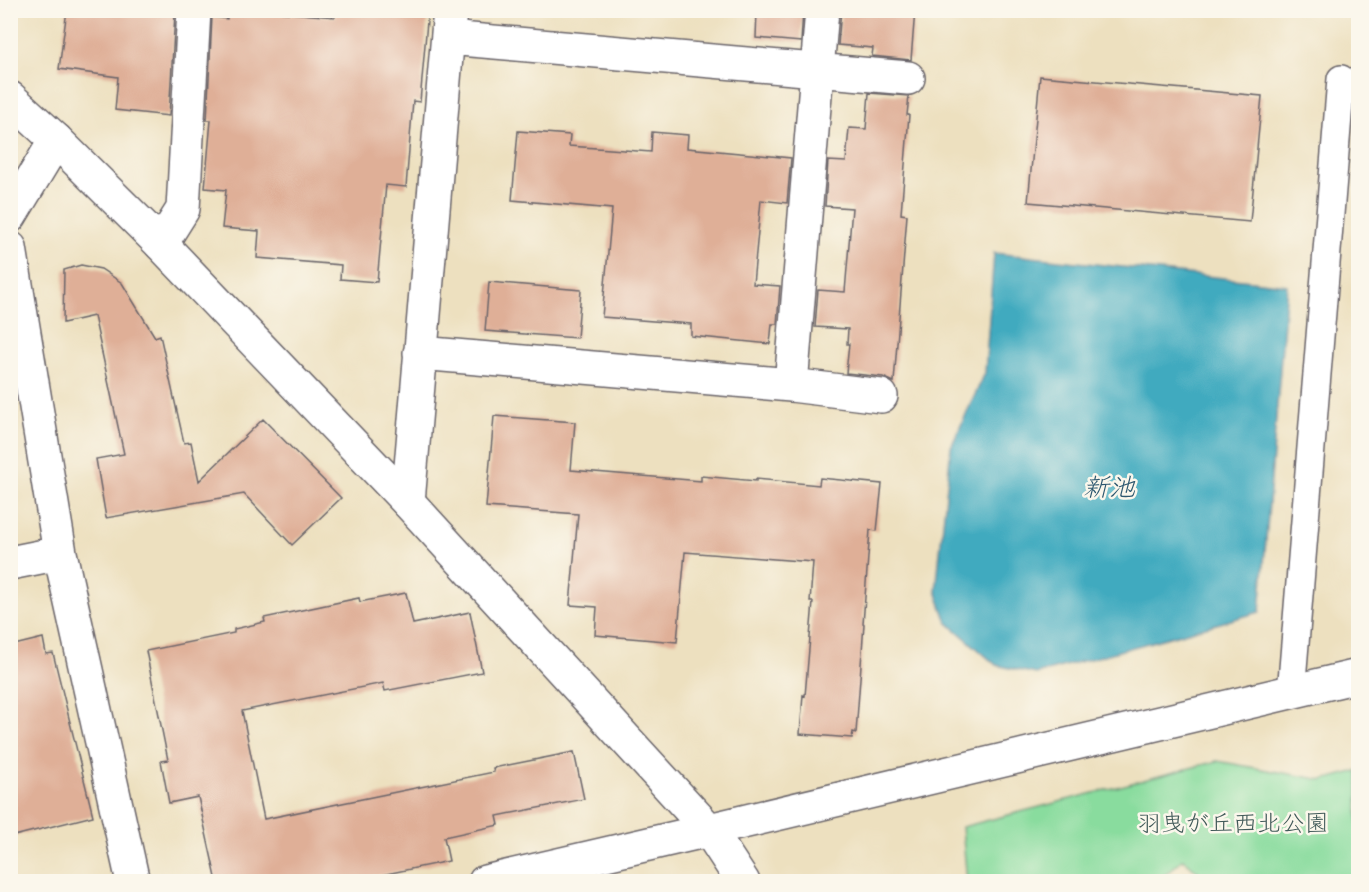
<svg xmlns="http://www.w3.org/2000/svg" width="1369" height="892" viewBox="0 0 1369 892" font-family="Caveat,'Klee One',sans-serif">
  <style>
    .green { fill: #89dc9e; stroke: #567f6c; stroke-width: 1.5 }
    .water { fill: #40aabf; stroke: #31667d; stroke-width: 1.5 }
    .building { fill: #dfaf97 }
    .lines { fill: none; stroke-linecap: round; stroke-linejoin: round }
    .service-casing { stroke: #696469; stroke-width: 30 }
    .minor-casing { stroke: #696469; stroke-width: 36 }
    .tertiary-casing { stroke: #696469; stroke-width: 36 }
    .service { stroke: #fff; stroke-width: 27 }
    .minor { stroke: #fff; stroke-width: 33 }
    .tertiary { stroke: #fff; stroke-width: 33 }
    .labels { text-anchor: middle; stroke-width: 5; stroke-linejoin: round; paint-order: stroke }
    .park-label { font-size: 24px; fill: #415a59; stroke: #fbf7ec }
    .water-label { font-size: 26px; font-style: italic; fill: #2e5870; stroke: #fbf7ec }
  </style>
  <rect width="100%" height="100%" fill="#fbf7ec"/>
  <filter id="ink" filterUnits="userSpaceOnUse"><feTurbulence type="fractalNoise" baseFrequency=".0167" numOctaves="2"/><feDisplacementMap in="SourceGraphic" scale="12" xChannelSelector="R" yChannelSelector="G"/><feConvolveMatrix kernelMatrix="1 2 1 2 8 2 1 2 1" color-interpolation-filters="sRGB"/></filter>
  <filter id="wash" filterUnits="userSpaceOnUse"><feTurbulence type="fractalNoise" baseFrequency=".008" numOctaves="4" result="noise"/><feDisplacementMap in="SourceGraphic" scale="24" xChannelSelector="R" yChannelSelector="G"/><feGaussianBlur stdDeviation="1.35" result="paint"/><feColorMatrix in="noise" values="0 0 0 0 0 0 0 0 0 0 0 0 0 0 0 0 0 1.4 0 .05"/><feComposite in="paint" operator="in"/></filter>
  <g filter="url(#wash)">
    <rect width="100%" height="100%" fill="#ede0bf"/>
    <path class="green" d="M1217,761L1323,780L1358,771V881H1209L1183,859L1158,881H967L962,827Z"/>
    <path class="water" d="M994,253L1287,285L1260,612L1036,674L996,665L947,622L936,591L951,447L985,373Z"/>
    <g id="blocks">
      <path class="building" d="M67,10H156L175,13L169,116L115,110L118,77L59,69Z
        M228,10H253L335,17L336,10H428L420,102L413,101L406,187L386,185L377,282L340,279L341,265L257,258L259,231L222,228L226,190L205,188L211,120H207L212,17L227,19Z
        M757,10H803L801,42L756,38Z
        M841,10H915L911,60L872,56L873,48L838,45Z
        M1040,76L1262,96L1250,222L1028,202Z
        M869,93L909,96L907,115H909L901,214L907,215L894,382L883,377L846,373L849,344H847L848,329L815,327L818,290L845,292L852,208L825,206L828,161L846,162L849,128L866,129Z
        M518,131L570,135L569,146L651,152L652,132L688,135L687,148L791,158L787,203L761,200L753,284L780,286L777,324H772L770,344L691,336V324L602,317L612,209L512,200Z
        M81,265L101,269L122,283L155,337L160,335L184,443L191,442L199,481L263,419L341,498L292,545L244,494L106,518L96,459L124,454L94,316L63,323L64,270Z
        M489,282L581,290L577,338L485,331Z
        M494,416L575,422L571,470L701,481V476L756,481V479L819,485L820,478L882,484L877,531L870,530L863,624H864L856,733L853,732L852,738L800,734L803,695L805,696L813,602H810L813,562L685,552L677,642L595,635L597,607L570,605L578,514L486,507Z
        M406,593L413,624L470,612L482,672L385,691L383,683L242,711L264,819L494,772L493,768L574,752L584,799L497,816L499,825L444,837L449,861L348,882H217L198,797L169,803L161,761L168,760L146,651L234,633V629L265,622L264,618L359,598L360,602Z
        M43,638L46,654L53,653L93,816L10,837V646Z"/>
    </g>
  </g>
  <g filter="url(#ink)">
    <use href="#blocks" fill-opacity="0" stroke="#696469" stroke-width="1.5"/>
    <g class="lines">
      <defs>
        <path id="service" d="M1291,693L1341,79"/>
        <path id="minor" d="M448,38L908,78
          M10,216L56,140
          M161,244L183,209L194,10
          M10,248L60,553L133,882
          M420,353L791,385L881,396
          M791,385L822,10
          M408,502L450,10
          M10,563L60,553
          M485,882L709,830L743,882"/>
        <path id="tertiary" d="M10,98L56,140L161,244L408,502L709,830L1358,676"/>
      </defs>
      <use href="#service" class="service-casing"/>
      <use href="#minor" class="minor-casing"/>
      <use href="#tertiary" class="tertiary-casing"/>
      <use href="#service" class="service"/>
      <use href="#minor" class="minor"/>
      <use href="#tertiary" class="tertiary"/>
    </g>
  </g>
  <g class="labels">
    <g class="park-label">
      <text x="1233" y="831">羽曳が丘西北公園</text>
    </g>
    <g class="water-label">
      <text x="1109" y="496">新池</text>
    </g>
  </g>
  <rect width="1369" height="892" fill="none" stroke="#fbf7ec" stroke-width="36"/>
</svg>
